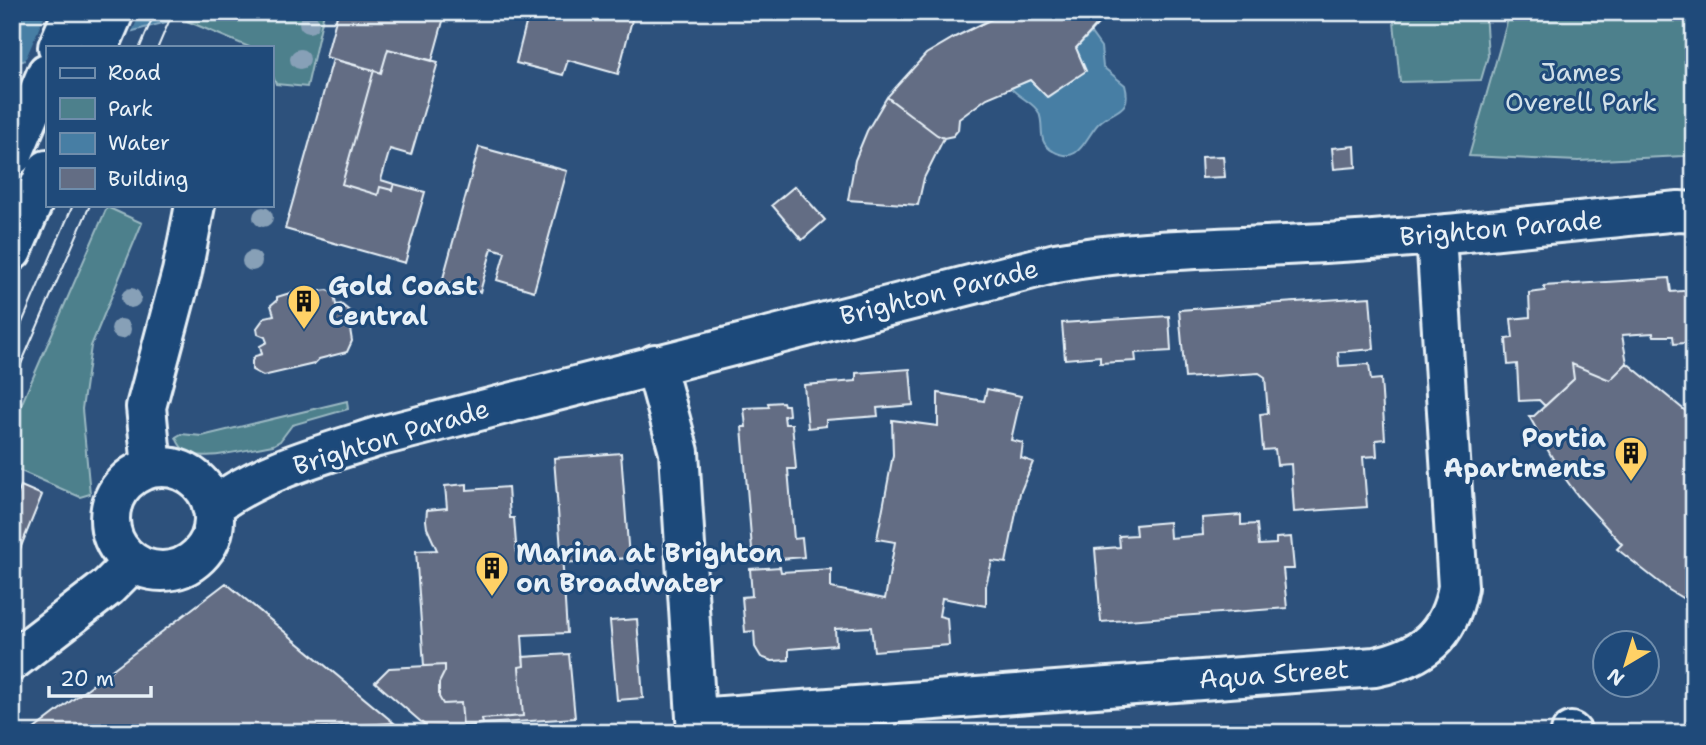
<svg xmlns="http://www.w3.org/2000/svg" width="1706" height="745" viewBox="0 0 1706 745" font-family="'Shantell Sans',sans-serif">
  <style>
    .green { fill: #4d808c; stroke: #9ab8c2; stroke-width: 2 }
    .water { fill: #477ea4; stroke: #87acc6; stroke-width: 2 }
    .pier { fill: #2d517c }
    .building { fill: #636d84; stroke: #e8f1f8; stroke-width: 2 }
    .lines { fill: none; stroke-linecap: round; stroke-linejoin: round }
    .street-casing { stroke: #e8f1f8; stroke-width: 44 }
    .highway-casing { stroke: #e8f1f8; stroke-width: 44 }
    .street { stroke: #1f4a7a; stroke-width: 38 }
    .highway { stroke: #1f4a7a; stroke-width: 38 }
    .tram { stroke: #e8f1f8; stroke-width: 2 }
    .tree { fill: #87a0b7 }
    .labels { text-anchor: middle; stroke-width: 6; stroke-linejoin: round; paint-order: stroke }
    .park-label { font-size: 26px; fill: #d1e0e8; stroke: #1f4a7a }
    .street-label { font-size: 26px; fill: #e8f1f8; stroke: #1f4a7a }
    .poi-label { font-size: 26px; font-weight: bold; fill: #e8f1f8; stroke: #1f4a7a; text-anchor: start }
  </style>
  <rect width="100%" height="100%" fill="#2d517c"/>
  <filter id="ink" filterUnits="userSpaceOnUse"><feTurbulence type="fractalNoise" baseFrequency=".0143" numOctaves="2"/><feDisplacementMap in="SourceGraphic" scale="14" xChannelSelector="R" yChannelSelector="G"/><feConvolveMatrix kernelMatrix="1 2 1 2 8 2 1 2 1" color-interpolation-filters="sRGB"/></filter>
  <g filter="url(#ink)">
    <path class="green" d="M213,12H324L307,87L276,84L271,71V47H249L187,21Z
      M1393,12H1485L1488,56L1481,80L1400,82Z
      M1510,12H1694V153L1684,156L1578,161L1469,156Z
      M107,207L142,223L91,346L82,409L90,494L80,497L14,468L12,471V426Z
      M347,401L348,409L292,425L280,441L273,445C254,448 211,459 195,455C184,453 179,446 176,437L181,434L202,436Z"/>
    <path class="water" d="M12,12H203L12,64Z
      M1091,33L1101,47L1103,67L1125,85C1133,114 1112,109 1098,124C1085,138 1079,166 1053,151C1036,142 1045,127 1039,113C1035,103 1019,98 1011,88L1030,80L1048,97L1085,71L1076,48Z"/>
    <path class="pier" d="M46,12H141L130,36L89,47H47V58L23,65Z"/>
    <path class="building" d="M338,12H439L445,14L432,61L388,49L381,73L326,57Z
      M529,12H634L618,74L568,60L563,75L516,63Z
      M1006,12H1109L1076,48L1086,71L1047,97L1030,80L987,98L959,119L958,130L953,136L944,138L937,135L887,97L926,54L955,37Z
      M388,49L438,62L411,155L390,149L381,180L394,184L392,190L380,187L378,195L342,184L374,70L381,73Z
      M333,59L374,70L342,184L378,195L380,187L392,190L394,184L425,192L405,263L285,229Z
      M887,97L937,135L944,138L924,178L918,205L848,200L855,160L867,131Z
      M1355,146L1356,167L1334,169L1332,148Z
      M479,147L567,171L534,291L497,280L505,252L492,248L480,292L442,282Z
      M1223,156L1225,177L1202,178L1201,157Z
      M795,186L825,220L802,240L772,205Z
      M1669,278L1671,292L1694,290V342L1674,344L1673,336H1654L1653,333L1622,335L1627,363L1610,380L1572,364L1574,379L1545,406L1539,400L1519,401L1517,364L1508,365L1506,339L1513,338L1511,319L1530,317L1529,293L1545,291L1544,286Z
      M328,290L334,295L336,305L341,304L352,313L354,321L350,329L352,341L347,352L319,359L314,364L263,376L252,370V361L255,356L262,354L260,346L267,342L265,337L258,334L257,328L265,317L274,315L271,305L277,300V297L296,291V295L308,292L317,296L320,291Z
      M1370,297L1374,349L1338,352L1339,366L1369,364L1371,380L1381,379L1385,439L1376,440L1377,456L1363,457L1367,507L1294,512L1291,464L1277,465L1275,449L1263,450L1260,414L1268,413L1265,377L1259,373L1185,378L1179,310Z
      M1169,316L1171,351L1135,353L1136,361L1100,363V356L1065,359L1062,323Z
      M1627,363L1694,418V605L1669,590L1617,549L1622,544L1578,496L1559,470L1529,416H1534L1574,379L1572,364L1610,380Z
      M910,369L913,405L877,408L878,416L826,420V426L808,428L804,385L856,381V373Z
      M987,389L1021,396L1011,440L1023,443L1021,458L1033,462L1020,493L1006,563L992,561L986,585V606L942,598L939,616L947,618L949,645L874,651L871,627L835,629L836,645L789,649V660L772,661L761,657L755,647L754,631L745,632L742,597L752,596L750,569L780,567L781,572L831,569V588L885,599L895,542L877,539L893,455L892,420L938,426V393L984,401Z
      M783,402L784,405H788L789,415L784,416L785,424H792L796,469H788L794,539L802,538L804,557L753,561L742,427H746L744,408L769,407L768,403Z
      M621,453L629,558L562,563L554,458Z
      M467,484V490L508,487L510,518H514L517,557L562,554L567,633L522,635L524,666L519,667L523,716L482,719L483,724L463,726L461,703L443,704L439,697V683L445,671V665L424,666L416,551L437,550L427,528L426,520L427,510L447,508L445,486Z
      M21,486L42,495L20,549L12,546V508Z
      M1241,515V525L1257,524L1259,545L1276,544V538L1291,537L1294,569H1283L1287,608L1101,622L1095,549L1120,547L1119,536L1136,535L1135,525L1169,522L1170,538L1203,535L1202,518Z
      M226,583L394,723L225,733H29Z
      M637,619L643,698L617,700L610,621Z
      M569,654L575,718L483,724L482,719L523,716L519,667L524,666L523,657Z
      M445,665V671L439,683V697L443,704L461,703L463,726L428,728L375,682L389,668Z
      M386,729L400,733H330Z"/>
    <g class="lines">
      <defs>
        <path id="street" d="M655,364L679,452L697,733
          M152,467L146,407L182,272L195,205
          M110 519a52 52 0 1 1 104 0a52 52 0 1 1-104 0Z
          M212,507C260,471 321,455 377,437L1056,263C1138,248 1221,249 1304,244C1429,238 1554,223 1679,211L1694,212
          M12,661L108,587L133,562
          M696,718L1375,667C1423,657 1449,636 1458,587L1436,235
          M1571,732L1572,733"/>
        <path id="highway" d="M58,47L73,12
          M99,47L114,12
          M12,156L47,73
          M12,251L47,170"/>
      </defs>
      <use href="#street" class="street-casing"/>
      <use href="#highway" class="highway-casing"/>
      <use href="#street" class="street"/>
      <use href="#highway" class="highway"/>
      <path class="tram" d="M140,47L155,12
        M158,47L173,12
        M12,346L73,205
        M12,385L90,205"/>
    </g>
    <g class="tree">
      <circle cx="309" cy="23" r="10"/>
      <circle cx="300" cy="59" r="10"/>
      <circle cx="263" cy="217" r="10"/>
      <circle cx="252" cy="261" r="10"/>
      <circle cx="131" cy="298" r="10"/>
      <circle cx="121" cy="329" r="10"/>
    </g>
  </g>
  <defs>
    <symbol id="building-pin" viewBox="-11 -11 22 30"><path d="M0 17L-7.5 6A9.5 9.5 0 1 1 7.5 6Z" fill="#ffd166" stroke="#1f4a7a"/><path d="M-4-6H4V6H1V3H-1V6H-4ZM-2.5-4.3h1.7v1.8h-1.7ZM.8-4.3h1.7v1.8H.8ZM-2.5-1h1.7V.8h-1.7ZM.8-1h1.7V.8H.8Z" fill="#111"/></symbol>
  </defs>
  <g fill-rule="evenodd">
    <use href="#building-pin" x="285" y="282" width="38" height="52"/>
    <use href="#building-pin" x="1612" y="434" width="38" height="52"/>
    <use href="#building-pin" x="473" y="549" width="38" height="52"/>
  </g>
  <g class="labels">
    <g class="park-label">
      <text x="1581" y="81">James<tspan x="1581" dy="30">Overell Park</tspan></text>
    </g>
    <g class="street-label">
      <text transform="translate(1501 228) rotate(-5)" y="9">Brighton Parade</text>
      <text transform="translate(939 292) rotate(-14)" y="9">Brighton Parade</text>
      <text transform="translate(391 437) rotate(-17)" y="9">Brighton Parade</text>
      <text transform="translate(1274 674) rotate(-4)" y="9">Aqua Street</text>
    </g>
    <g class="poi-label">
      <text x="328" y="295">Gold Coast<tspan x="328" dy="30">Central</tspan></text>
      <text x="1606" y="447" text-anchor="end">Portia<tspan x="1606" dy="30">Apartments</tspan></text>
      <text x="516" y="562">Marina at Brighton<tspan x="516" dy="30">on Broadwater</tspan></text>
    </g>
  </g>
  <rect width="1706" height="745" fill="none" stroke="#1f4a7a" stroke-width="42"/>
  <rect x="21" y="21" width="1664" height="703" fill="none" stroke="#e8f1f8" stroke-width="2.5" filter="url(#ink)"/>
  <rect x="46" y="46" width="228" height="161" fill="#1f4a7a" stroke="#6f8dac" stroke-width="2"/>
  <rect x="60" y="68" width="35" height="10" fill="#1f4a7a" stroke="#6f8dac" stroke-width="2"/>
  <text x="108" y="80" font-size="21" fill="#e8f1f8">Road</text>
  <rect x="60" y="98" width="35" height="21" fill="#4d808c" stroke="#6f8dac" stroke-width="2"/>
  <text x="108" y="116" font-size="21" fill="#e8f1f8">Park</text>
  <rect x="60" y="133" width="35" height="21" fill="#477ea4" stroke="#6f8dac" stroke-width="2"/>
  <text x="108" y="150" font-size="21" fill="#e8f1f8">Water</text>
  <rect x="60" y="168" width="35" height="21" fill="#636d84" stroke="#6f8dac" stroke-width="2"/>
  <text x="108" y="186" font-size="21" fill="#e8f1f8">Building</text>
  <g transform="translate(1626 664) rotate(218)"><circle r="33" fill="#1f4a7a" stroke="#6f8dac" stroke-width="2"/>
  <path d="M0-5L12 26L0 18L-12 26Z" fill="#ffd166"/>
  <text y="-10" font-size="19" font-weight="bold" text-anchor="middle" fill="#e8f1f8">N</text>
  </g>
  <path d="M49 686v10h102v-10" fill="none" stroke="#e8f1f8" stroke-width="3.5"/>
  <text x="60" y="686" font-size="21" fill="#e8f1f8" stroke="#1f4a7a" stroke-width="5" paint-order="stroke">20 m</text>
</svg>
